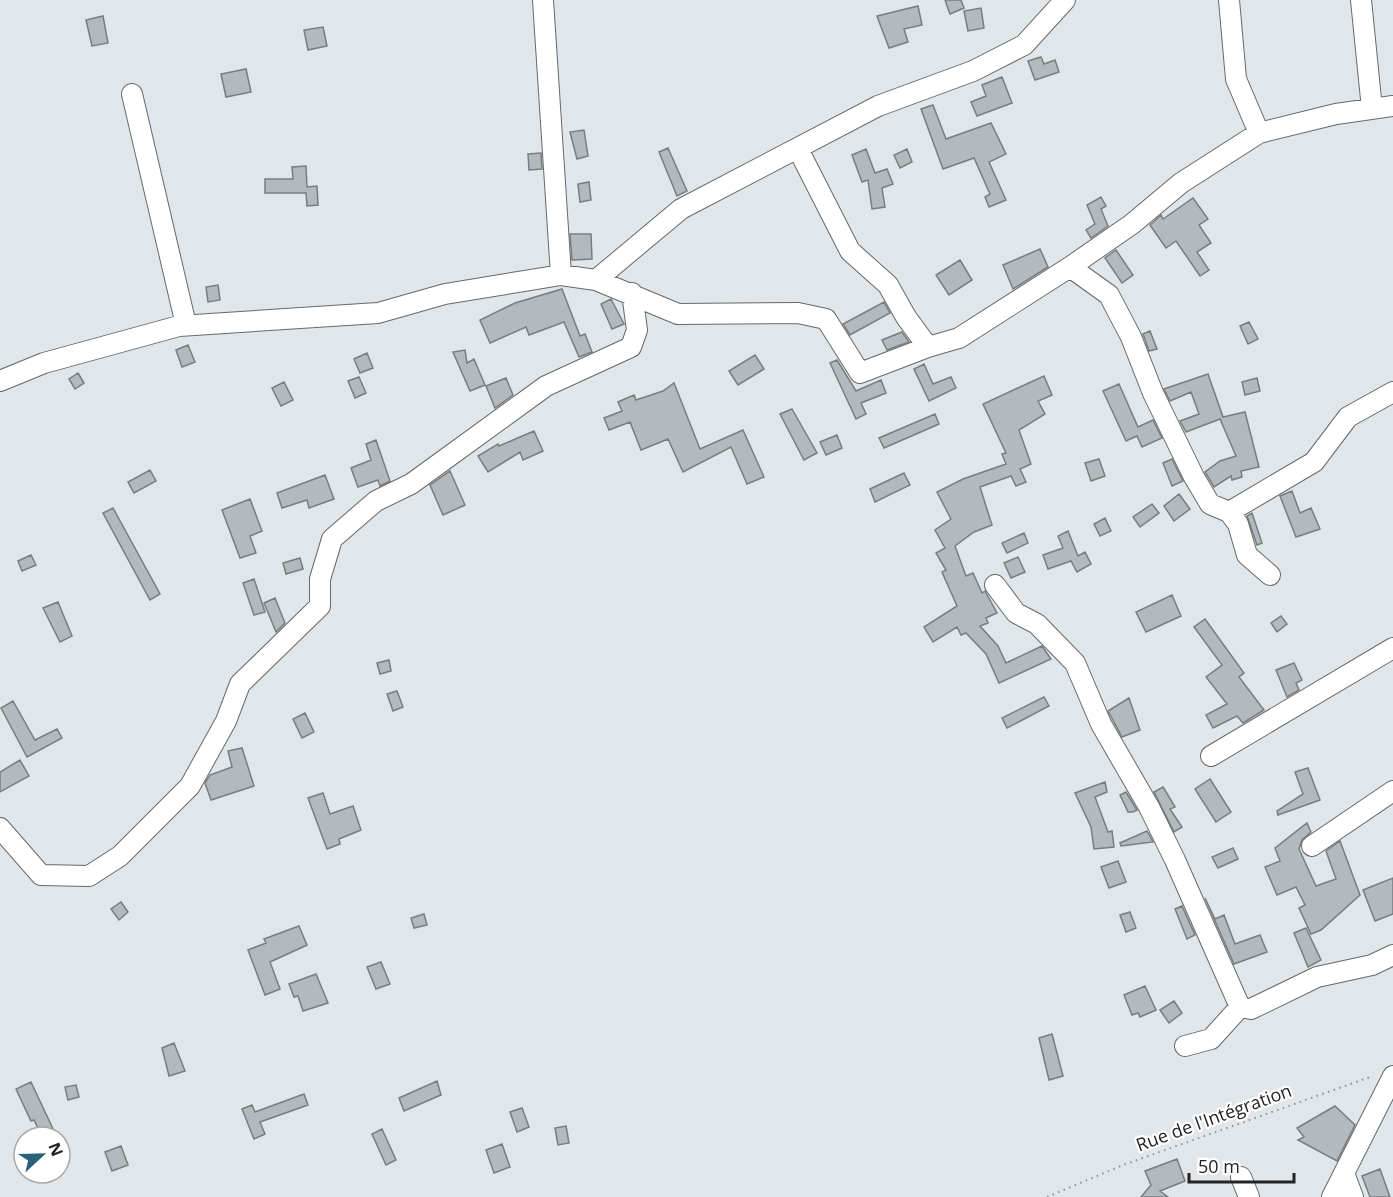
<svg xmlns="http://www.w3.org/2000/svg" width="1393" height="1197" viewBox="0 0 1393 1197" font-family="'Open Sans',sans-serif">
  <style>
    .building { fill: #b3b9bc; stroke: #787d80; stroke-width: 1.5 }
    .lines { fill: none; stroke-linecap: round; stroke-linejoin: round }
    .minor-casing { stroke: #64696c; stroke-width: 22 }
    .path { stroke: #8f9395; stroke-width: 2; stroke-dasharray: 1.5 4.5; stroke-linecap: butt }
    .minor { stroke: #fff; stroke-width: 20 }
    .labels { text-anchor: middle; stroke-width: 4.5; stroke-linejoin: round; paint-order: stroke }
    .street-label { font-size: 18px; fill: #222425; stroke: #fff }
  </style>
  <rect width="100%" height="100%" fill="#e0e6e9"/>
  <path class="building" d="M945,0H961L964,8L950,14Z
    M918,6L922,25L904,29L908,42L889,48L877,16Z
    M981,8L984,28L968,31L964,11Z
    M103,16L108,43L92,46L86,20Z
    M323,27L327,46L308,50L304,30Z
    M1041,57L1044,64L1055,60L1059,72L1035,80L1028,61Z
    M246,69L251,92L226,97L221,74Z
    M1002,77L1012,103L977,116L971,102L986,96L982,85Z
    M933,105L946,139L991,123L1006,154L989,162L1006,200L989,207L985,197L990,194L974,158L943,169L921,109Z
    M584,130L588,156L577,159L570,132Z
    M668,148L687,191L677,196L659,152Z
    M866,149L875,173L887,169L893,184L882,188L885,207L872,209L868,180L862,182L852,155Z
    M907,149L912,162L900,168L894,155Z
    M541,153L542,169L529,170L528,154Z
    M306,166L307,187L317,186L318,205L307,206L306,193H265V179H293L292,167Z
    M589,182L591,200L580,202L578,184Z
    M1101,197L1106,206L1101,209L1108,226L1091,238L1086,230L1095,224L1087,205Z
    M1193,198L1208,219L1199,225L1211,243L1197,252L1209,270L1200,276L1176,241L1166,248L1150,225L1161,215L1163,219Z
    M570,234H591L592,259L572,260Z
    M1040,249L1048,267L1013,289L1003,265Z
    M1116,250L1133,275L1122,283L1105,258Z
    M960,260L972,280L949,295L936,275Z
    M218,285L220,300L208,302L206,287Z
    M562,289L580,336L585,334L592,352L579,357L564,322L529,335L526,327L490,343L480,320L515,303Z
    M611,299L624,324L612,329L601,304Z
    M884,302L890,313L850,335L843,324Z
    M1249,322L1258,339L1248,344L1240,326Z
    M1150,331L1157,349L1149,351L1143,334Z
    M902,332L909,342L887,350L882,340Z
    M188,345L195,362L182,367L176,350Z
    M465,350L467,363L474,359L485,385L470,391L453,352Z
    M367,353L373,368L360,373L354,359Z
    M755,355L764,369L738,385L729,371Z
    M837,360L856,391L881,380L886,393L861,403L866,414L856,419L830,363Z
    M924,364L933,384L951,377L956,388L929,401L914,369Z
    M78,373L84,383L75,389L69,379Z
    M1208,374L1223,417L1245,412L1259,467L1241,471L1242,477L1232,480L1231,476L1214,487L1205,472L1220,461L1236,456L1220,419L1186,432L1180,421L1199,414L1191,392L1170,401L1164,389Z
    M1044,376L1052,395L1038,401L1045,414L1019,430L1031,464L1020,469L1026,482L1016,486L1011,476L980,487L992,525L974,532L955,546L966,576L973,573L982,593L985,591L997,613L986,618L988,623L980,626L998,646L1006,663L1042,646L1051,659L999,683L986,654L966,633L961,635L957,627L933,642L924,627L957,606L942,572L946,570L936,553L945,548L935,530L951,519L937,492L963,479L1006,464L1002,454L1006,453L983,404Z
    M359,377L366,393L355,398L348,381Z
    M506,378L513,395L495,408L486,386Z
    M1257,378L1260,391L1245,395L1242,382Z
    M284,382L293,400L281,406L272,388Z
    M674,383L700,449L743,430L764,477L747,484L731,447L683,472L668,439L641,450L630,422L609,430L604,418L622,411L618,402L634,395L636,400L663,391Z
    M1119,384L1138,427L1153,420L1162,438L1142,447L1137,436L1126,441L1103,391Z
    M792,409L817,453L804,460L780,414Z
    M935,414L939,424L884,448L879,438Z
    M534,431L543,451L523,460L520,452L488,472L478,456L498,444L499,446Z
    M837,435L842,448L826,455L820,442Z
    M376,440L390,481L380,486L378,480L358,487L351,468L371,460L366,444Z
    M1099,459L1105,476L1091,481L1085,463Z
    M1172,459L1183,481L1172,486L1163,463Z
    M150,470L156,481L134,493L128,482Z
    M450,471L465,505L443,515L430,485Z
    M904,473L910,485L875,502L870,489Z
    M325,475L334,499L309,508L307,500L282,508L277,493Z
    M1292,491L1300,513L1311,508L1320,529L1296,537L1280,496Z
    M1179,494L1190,509L1174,521L1164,506Z
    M250,499L262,531L250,536L256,553L240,558L222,510Z
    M1152,504L1159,513L1140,527L1133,517Z
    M113,508L160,594L150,600L103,513Z
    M1252,513L1262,543L1257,545L1247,516Z
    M1105,518L1111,531L1100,536L1094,524Z
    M1068,531L1078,556L1085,552L1091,564L1077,572L1071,561L1048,569L1043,555L1063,548L1058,536Z
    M1024,533L1028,543L1007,553L1002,543Z
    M31,555L36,565L22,571L18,561Z
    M1018,557L1025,572L1011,578L1004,563Z
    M300,558L303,569L286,574L283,563Z
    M254,579L265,612L254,615L243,583Z
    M1172,595L1181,616L1146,632L1136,612Z
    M275,598L285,623L276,632L264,603Z
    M58,602L72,636L60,642L43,608Z
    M1281,616L1287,624L1277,632L1271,623Z
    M1205,619L1244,673L1239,677L1264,710L1243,723L1237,716L1213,728L1206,715L1227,704L1206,677L1222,665L1194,627Z
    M389,660L391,671L380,674L377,663Z
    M1294,663L1302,680L1296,683L1299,690L1287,697L1276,670Z
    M397,691L403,707L393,711L387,694Z
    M1044,697L1049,706L1007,728L1002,718Z
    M1129,698L1140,730L1122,737L1108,711Z
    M13,701L35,740L57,729L62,738L27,757L1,708Z
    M305,713L314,732L302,738L293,719Z
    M242,748L254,786L211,800L205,783L210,775L232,767L228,751Z
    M20,760L29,776L0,792V772Z
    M1308,768L1320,800L1278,815L1277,811L1303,794L1295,772Z
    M1210,779L1231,812L1216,822L1195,789Z
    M1105,782L1107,792L1095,797L1108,832L1112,831L1114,847L1094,849L1091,827L1075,793Z
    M1163,787L1175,807L1170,809L1182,827L1174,832L1154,792Z
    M1126,792L1137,810L1133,812H1128L1120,795Z
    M323,793L330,814L353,806L361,830L339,839L340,844L327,849L308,798Z
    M1307,823L1311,832L1302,840L1299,849L1316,886L1336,879L1326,851L1340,841L1360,895L1321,930L1311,934L1299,908L1305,905L1296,887L1277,895L1265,867L1280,861L1275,848Z
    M1147,831L1153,842L1121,846L1120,843Z
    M1233,848L1238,859L1218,868L1212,857Z
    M1118,861L1126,882L1109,888L1101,867Z
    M1393,878V914L1375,921L1363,890Z
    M1205,898L1215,919L1224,915L1235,944L1260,935L1267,952L1234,964Z
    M121,902L128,912L119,920L111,909Z
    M1182,906L1195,935L1187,939L1175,909Z
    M1130,912L1136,928L1126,932L1120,915Z
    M424,914L427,925L414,928L411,918Z
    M299,926L307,945L270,962L280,989L265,995L248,950L266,943L264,939Z
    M1306,928L1321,960L1308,967L1294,933Z
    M381,962L390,984L376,989L367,967Z
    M316,974L328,1003L303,1011L298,996L294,997L289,984Z
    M1145,986L1156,1010L1140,1017L1138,1013L1132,1015L1124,995Z
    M1174,1001L1182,1013L1169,1023L1160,1010Z
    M1052,1034L1063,1076L1049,1080L1039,1038Z
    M174,1043L185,1071L169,1076L162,1048Z
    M437,1081L441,1095L404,1111L399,1098Z
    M31,1082L54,1131L42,1137L34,1120L31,1121L16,1089Z
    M76,1085L79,1097L68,1100L65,1087Z
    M304,1094L308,1105L260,1122L265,1134L254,1139L242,1109L252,1105L255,1112Z
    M1335,1106L1355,1125L1337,1161L1298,1140L1304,1137L1297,1128Z
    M522,1108L529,1127L517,1132L510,1112Z
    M566,1126L569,1143L558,1145L555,1128Z
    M382,1129L396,1160L386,1165L372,1134Z
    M502,1144L510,1167L494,1173L486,1150Z
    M121,1146L128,1165L112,1171L105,1152Z
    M1177,1159L1185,1181L1160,1191L1168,1197H1141L1151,1185L1145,1171Z
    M1380,1169L1390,1197H1370L1362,1176Z"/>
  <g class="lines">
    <defs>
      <path id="minor" d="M543,0L561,275
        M1229,0L1236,79L1259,133
        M1361,0L1372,109
        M132,94L186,325
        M798,149L850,251L888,285L906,317L928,347L959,338L1070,267L1132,224L1181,183L1259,133L1336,114L1393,106
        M1070,267L1109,295L1131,337L1153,393L1194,477L1210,504L1229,512L1238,524L1247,555L1270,575
        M596,280L681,209L878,106L973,71L1024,45L1065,0
        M0,381L44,363L179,326L378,313L445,294L561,275L596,280L678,314L798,313L826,319L860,373L928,347
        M1229,512L1314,462L1348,417L1393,392
        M995,585L1016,613L1037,624L1075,663L1101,724L1149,807L1175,860L1240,1007L1251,1009L1317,977L1372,965L1393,955
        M1211,756L1393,648
        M0,828L41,875L89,876L120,856L190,786L226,721L240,684L320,606V579L332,539L376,501L411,484L546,386L631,347L637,330L632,293
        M1312,846L1393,791
        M1185,1046L1211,1039L1240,1007
        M1344,1173L1353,1197
        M1241,1177L1249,1197
        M1332,1197L1393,1076"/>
    </defs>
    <use href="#minor" class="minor-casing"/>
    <path class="path" d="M1047,1197L1123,1165L1373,1076"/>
    <use href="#minor" class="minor"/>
  </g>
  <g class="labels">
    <g class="street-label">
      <text transform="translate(1214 1118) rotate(-20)" y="6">Rue de l'Intégration</text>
    </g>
  </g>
  <g transform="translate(42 1155) rotate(68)"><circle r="28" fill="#ffffff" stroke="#a7a7a8" stroke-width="1.5"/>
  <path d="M0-4.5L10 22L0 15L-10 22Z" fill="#29617b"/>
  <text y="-9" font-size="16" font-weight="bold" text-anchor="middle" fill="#222425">N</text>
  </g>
  <path d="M1189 1173v9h105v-9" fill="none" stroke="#222425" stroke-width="3"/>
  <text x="1198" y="1173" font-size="18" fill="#222425" stroke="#ffffff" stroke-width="4.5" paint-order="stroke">50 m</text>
</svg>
